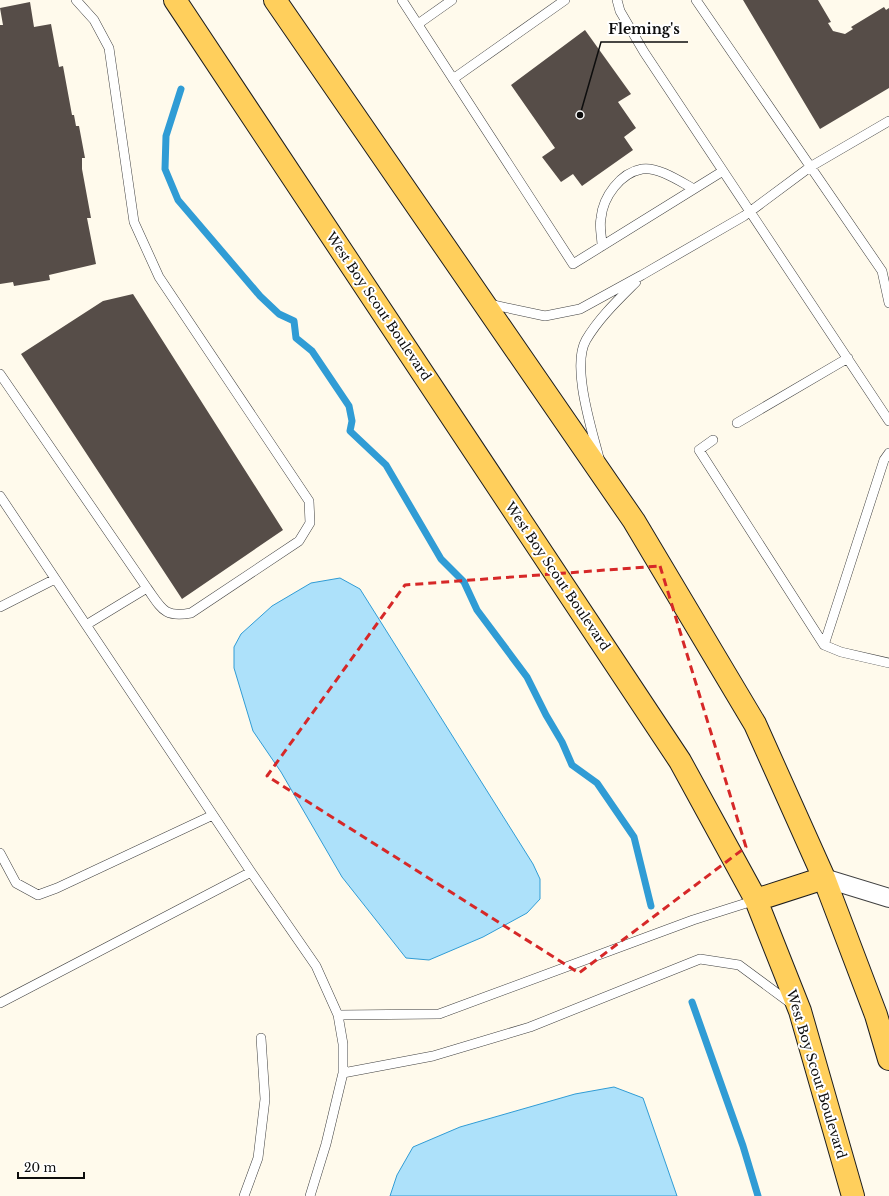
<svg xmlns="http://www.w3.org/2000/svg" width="889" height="1196" viewBox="0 0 889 1196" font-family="'Libre Baskerville',serif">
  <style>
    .water { fill: #ade1fa; stroke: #309cd5 }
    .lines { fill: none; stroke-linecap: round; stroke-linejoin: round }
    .stream { stroke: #309cd5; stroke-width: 7 }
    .building { fill: #564d48 }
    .lane-casing { stroke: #404040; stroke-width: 10 }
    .street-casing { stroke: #404040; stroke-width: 20 }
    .primary-casing { stroke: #1e1e1e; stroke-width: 24 }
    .lane { stroke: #fff; stroke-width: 9 }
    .street { stroke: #fff; stroke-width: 18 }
    .primary { stroke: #ffcf5c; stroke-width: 22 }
    .marked { fill: none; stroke: #d62828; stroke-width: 3; stroke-dasharray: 8 5; stroke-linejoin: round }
    .labels { text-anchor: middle; stroke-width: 4; stroke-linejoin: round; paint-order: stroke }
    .street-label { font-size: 13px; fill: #0d0d0d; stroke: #fff }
    .leader { fill: none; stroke: #0d0d0d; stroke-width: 1.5 }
    .callout-dot { fill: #0d0d0d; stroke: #fff; stroke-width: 1.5 }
    .callout-label { font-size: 14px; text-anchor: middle; font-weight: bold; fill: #0d0d0d; stroke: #fff; stroke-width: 4; stroke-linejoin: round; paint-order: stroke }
  </style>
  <rect width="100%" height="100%" fill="#fffaec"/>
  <path class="water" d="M340,578L360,589L533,864L540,879V899L527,913L483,937L429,960L406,958L342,877L281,772L253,731L234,668V647L241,634L272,606L311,583Z
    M614,1087L643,1098L677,1196H390L397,1175L413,1147L460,1127L575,1094Z"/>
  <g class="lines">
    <path class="stream" d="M181,89L166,136L165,169L178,200L260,296L279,314L294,321L296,338L312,351L349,406L352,421L350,431L386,465L441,559L464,582L477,610L527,677L546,715L562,742L572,765L597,783L634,837L651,906
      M692,1002L743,1146L758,1196"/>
  </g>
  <path class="building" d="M743,0H818L831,22L828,23L833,31L845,34L853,29L851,27L884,7L886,10L889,8V88L820,129Z
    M30,2L34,27L51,24L59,67L63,66L72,115H74L76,126H79L85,158H82V169L91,218H87L96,264L49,275L50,280L14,286L13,282L0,284V25H3L0,8Z
    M585,30L631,94L618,102L636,128L624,137L633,150L582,186L573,174L561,182L542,157L555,148L511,85Z
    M133,294L283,530L182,599L21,354L103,301Z"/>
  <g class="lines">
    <defs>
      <path id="lane" d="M76,0L94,20L109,48L134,222L159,277L309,501L310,523L299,541L191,613C164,618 162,609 147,588L86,625
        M402,0L573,264L723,171
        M617,0L620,11L644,52L889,421
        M696,0L882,271L889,303
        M418,24L452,0
        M453,79L565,0
        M602,246C602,237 599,227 601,218C603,197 620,173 642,169C657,166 681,182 694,189
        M489,304L545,316L580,309L642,275L744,216L810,167L889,121
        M0,374L147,588
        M737,423L848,358
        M713,440L699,450L824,645L841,652L889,663
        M599,458C592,430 571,366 586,340C599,318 618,300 636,282
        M0,496L251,872L316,966L338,1015L343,1044V1073L326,1144L310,1196
        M0,607L55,579
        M824,645L884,460L889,453
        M0,853L16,883L38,895L57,888L213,815
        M0,1003L251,872
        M338,1015L439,1014L693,920L756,900
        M343,1073L433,1056L530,1027L700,959L739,965L793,1005
        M244,1196L258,1158L265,1099L261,1038"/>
      <path id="street" d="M824,878L889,898"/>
      <path id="primary" d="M175,0L680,761L756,900L800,1011L853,1196
        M275,0L634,521L755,724L824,878L876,1015L889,1059
        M756,900L824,878"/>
    </defs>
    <use href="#lane" class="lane-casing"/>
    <use href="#street" class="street-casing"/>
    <use href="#primary" class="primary-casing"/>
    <use href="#lane" class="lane"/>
    <use href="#street" class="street"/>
    <use href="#primary" class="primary"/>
  </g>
  <path class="marked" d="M660,566L746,847L579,973L267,776L405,585Z"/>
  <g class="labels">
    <g class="street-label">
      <text transform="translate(379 306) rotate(56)" y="5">West Boy Scout Boulevard</text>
      <text transform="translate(558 576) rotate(56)" y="5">West Boy Scout Boulevard</text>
      <text transform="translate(817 1074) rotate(73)" y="5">West Boy Scout Boulevard</text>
    </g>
  </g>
  <path class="leader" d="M580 115L601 42H688"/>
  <circle class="callout-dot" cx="580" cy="115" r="4"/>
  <g class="callout-label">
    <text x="644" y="34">Fleming's</text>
  </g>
  <path d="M18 1172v6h66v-6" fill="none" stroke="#0d0d0d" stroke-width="2"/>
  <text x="24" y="1172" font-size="12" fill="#0d0d0d" stroke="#ffffff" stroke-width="3" paint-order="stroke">20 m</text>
</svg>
